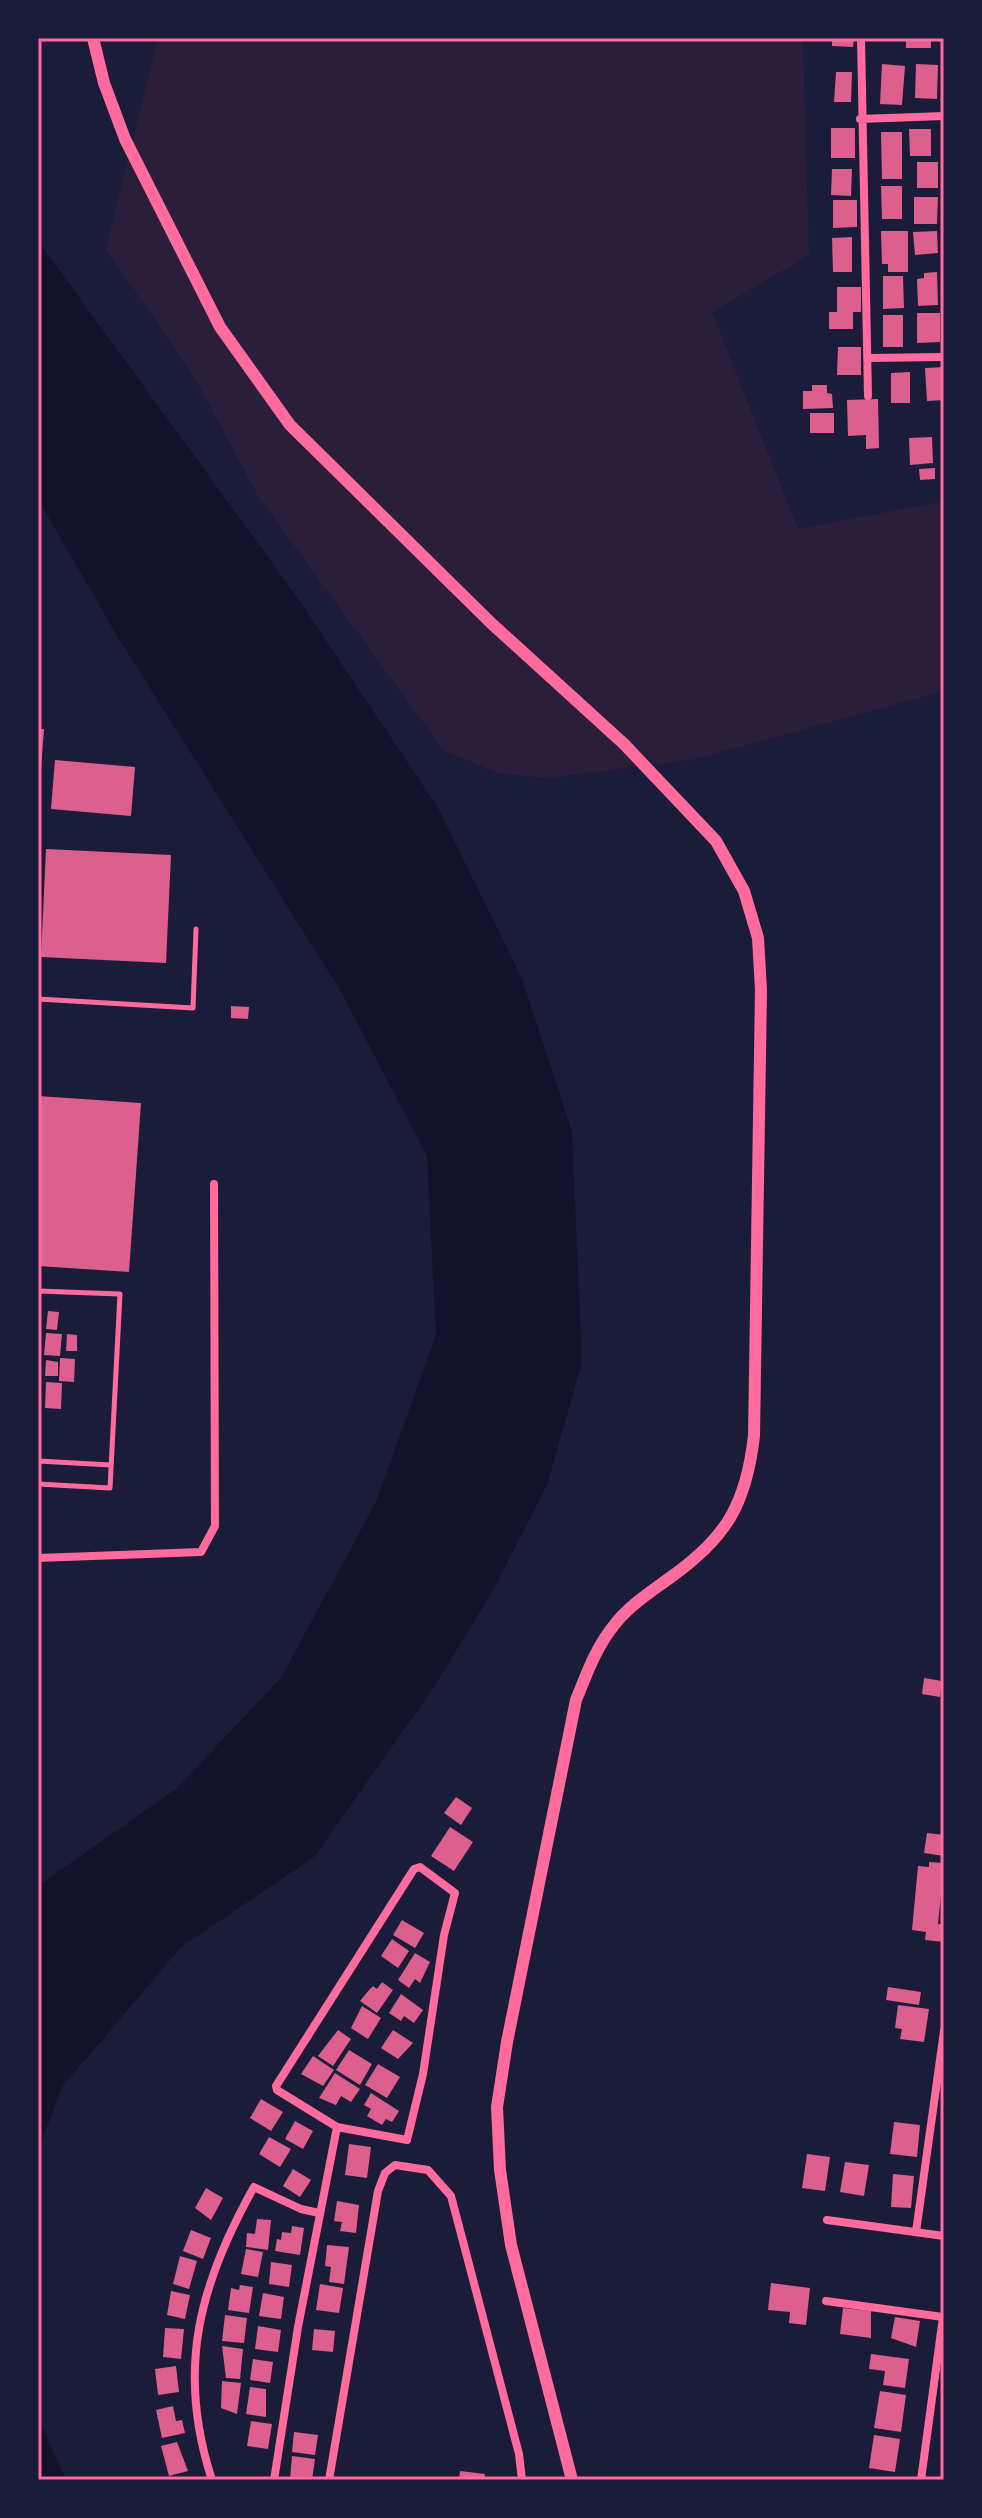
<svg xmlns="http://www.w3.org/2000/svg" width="982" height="2518" viewBox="0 0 982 2518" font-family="Mulish,sans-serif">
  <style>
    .green { fill: #2a1e3b }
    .water { fill: #12122b }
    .building { fill: #dd5f8e }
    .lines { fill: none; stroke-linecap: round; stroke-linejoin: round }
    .service { stroke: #ff6b9d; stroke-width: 5 }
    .minor { stroke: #ff6b9d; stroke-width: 8 }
    .tertiary { stroke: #ff6b9d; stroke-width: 12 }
    .neatline { fill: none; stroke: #ff6b9d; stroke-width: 3 }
  </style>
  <rect width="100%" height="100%" fill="#1b1b3a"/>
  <path class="green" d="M158,38H803L809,255L712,312L798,529L939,502L944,504V691L695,759L549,778L501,774L444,751L258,496L194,376L106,249Z"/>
  <path class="water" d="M38,241L294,593L438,808L522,979L572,1132L582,1362L547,1485L492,1592L432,1690L314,1857L181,1947L62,2087L38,2150V1886L176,1789L281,1678L376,1502L436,1335L427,1156L340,990L116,634L38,499Z
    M38,2417L66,2480H38Z"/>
  <path class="building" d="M832,38H854L853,47L832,46Z
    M906,38H931V48H906Z
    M882,64L905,66L902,105L880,104Z
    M916,64L938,65L937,99L915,98Z
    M836,72H852L851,102H834Z
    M831,128H855V158H831Z
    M909,129H931V156H910Z
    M881,132H902V179H882Z
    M917,162H938V188H917Z
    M832,169H852L851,196L831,195Z
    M881,186H902V219H882Z
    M914,197H938L937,224H914Z
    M833,200H857V227L833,228Z
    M881,231H908V272H888V264H882Z
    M937,231L938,253L915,255L913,232Z
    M852,237V272H833L832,238Z
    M937,272L938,305L918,306L917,279L924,278V273Z
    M883,276H903L904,308L883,309Z
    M837,287H861V312H853V329H829V312H837Z
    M917,313H940V342L917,343Z
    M883,315H903V347H883Z
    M838,347H861V375H837Z
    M944,367V400L927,401L925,368Z
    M910,372V403H891V373Z
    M812,385H827V393L832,394L833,408L803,409V391H812Z
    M878,399L879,448L866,449V435L848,436L847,400Z
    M810,413H834V433H810Z
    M932,437L933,463L910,465L909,438Z
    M935,468V479L920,480L919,469Z
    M38,729H44L40,783H38Z
    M55,760L135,767L131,816L51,809Z
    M46,849L171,855L166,963L41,957Z
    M231,1006L249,1007L248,1019L231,1018Z
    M38,1096L141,1103L129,1272L38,1266Z
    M48,1311L59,1312L57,1330L46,1329Z
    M46,1333L62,1334L60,1356L44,1355Z
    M67,1334L77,1335V1351H66Z
    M60,1358L75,1359L74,1382L59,1381Z
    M46,1360L58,1362V1376H45Z
    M46,1382L62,1383L61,1409L45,1408Z
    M924,1678L942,1681L940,1697L922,1694Z
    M456,1797L472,1808L461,1825L444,1813Z
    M450,1827L473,1842L454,1871L431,1856Z
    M927,1833L944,1835V1856L924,1853Z
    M929,1862L944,1863L938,1924L944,1925V1942L925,1940L926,1932L912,1930L918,1866L929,1867Z
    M402,1920L424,1933L415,1948L393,1935Z
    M392,1939L409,1951L398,1968L381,1956Z
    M415,1953L430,1962L420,1983L415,1979L409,1988L398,1980Z
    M382,1982L393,1990L377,2013L360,2001L369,1990L373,1986L377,1989Z
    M888,1987L921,1992L919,2005L886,2000Z
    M401,1994L423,2010L414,2023L404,2016L401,2021L389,2013Z
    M898,2005L929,2009L924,2042L900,2039L902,2029L895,2028Z
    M362,2006L381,2018L368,2039L351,2028Z
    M338,2030L351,2039L333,2066L318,2056Z
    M393,2030L413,2043L398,2059L381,2048Z
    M349,2050L372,2064L360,2085L336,2070Z
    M313,2056L334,2070L323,2086L301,2074Z
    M378,2064L400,2077L387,2098L365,2085Z
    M335,2073L360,2089L351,2102L341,2096L336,2105L319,2098Z
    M371,2093L399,2111L392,2122L386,2119L382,2125L367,2116L371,2109L364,2105Z
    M261,2099L283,2112L271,2131L250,2118Z
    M295,2121L313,2131L303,2149L285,2139Z
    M894,2122L920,2125L917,2157L890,2154Z
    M269,2137L291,2149L280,2167L259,2154Z
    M349,2144L371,2147L367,2178L345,2175Z
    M807,2154L830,2157L825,2191L802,2188Z
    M845,2162L869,2165L864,2196L840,2192Z
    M293,2169L311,2180L300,2197L283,2186Z
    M893,2174L914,2176L911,2208L891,2207Z
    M206,2188L223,2198L211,2220L195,2208Z
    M337,2201L359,2205L356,2233L340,2231L342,2222L334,2221Z
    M257,2219L271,2220L268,2250L246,2247L247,2233L255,2234Z
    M292,2226L304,2228L300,2255L275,2251L277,2239L281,2240L282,2232L291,2233Z
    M191,2230L211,2238L203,2259L183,2251Z
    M327,2245L349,2247L344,2284L329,2282L331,2267L325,2266Z
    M246,2249L263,2252L258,2277L241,2274Z
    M180,2256L197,2261L189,2289L173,2284Z
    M271,2262L292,2265L289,2287L269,2284Z
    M771,2283L810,2288L806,2325L789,2323L790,2312L768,2310Z
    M320,2284L343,2288L339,2313L316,2310Z
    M240,2285L253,2287L249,2313L228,2310L231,2288L239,2290Z
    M171,2291L190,2295L185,2319L167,2315Z
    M263,2293L284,2297L281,2319L259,2316Z
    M843,2308L871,2311V2338L840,2334Z
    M225,2315L247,2318L244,2343L222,2341Z
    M895,2317L920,2321L916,2347L891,2338Z
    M258,2326L281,2330L278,2352L255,2349Z
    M165,2328L184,2329L181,2359L163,2357Z
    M314,2329L335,2331L333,2352L312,2350Z
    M222,2346L243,2349L240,2379L226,2378Z
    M871,2354L909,2359L905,2388L883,2385L885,2371L869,2369Z
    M253,2359L273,2362L270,2383L250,2380Z
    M176,2366L179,2392L158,2395L155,2369Z
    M222,2381L241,2383L237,2414L221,2408Z
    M250,2387L266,2389V2417L246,2414Z
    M880,2391L906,2395L901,2432L874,2428Z
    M173,2406L176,2421L182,2420L185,2433L162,2438L156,2410Z
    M251,2421L272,2424L268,2449L247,2446Z
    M294,2432L318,2435L315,2455L292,2452Z
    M874,2435L900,2439L895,2472L869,2468Z
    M177,2442L188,2471L169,2476L161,2446Z
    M292,2456L315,2459L312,2480H290Z
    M460,2471L485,2474L484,2480H459Z"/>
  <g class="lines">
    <path class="service" d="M38,999L193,1008L196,929
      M38,1291L120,1294L110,1488L38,1484
      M38,1461L111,1465"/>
    <path class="minor" d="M861,38L868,396
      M860,119L944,116
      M868,358L944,357
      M38,1558L201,1552L215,1526L214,1184
      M420,1867L455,1893L444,1935L423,2074L407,2140L337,2127L277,2090L276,2086L414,1869Z
      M827,2220L944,2236
      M916,2232L944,2031
      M826,2301L943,2317L921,2480
      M212,2480C176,2370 199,2285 254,2187L301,2209L319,2213
      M274,2480L298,2327L337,2127
      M329,2480L378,2191L385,2173L395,2165L428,2170L451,2196L519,2454L522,2480"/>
    <path class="tertiary" d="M93,38L104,83L125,139L220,327L290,425L491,623L624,744L716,841L744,891L758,938L761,990L754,1436C746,1504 727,1537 671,1577C652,1591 630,1605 615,1624C596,1647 587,1673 576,1700L507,2042L497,2107L500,2170L511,2245L572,2480"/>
  </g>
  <rect width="982" height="2518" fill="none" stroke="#1b1b3a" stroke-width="80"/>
  <rect x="40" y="40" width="902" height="2438" class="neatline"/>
</svg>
